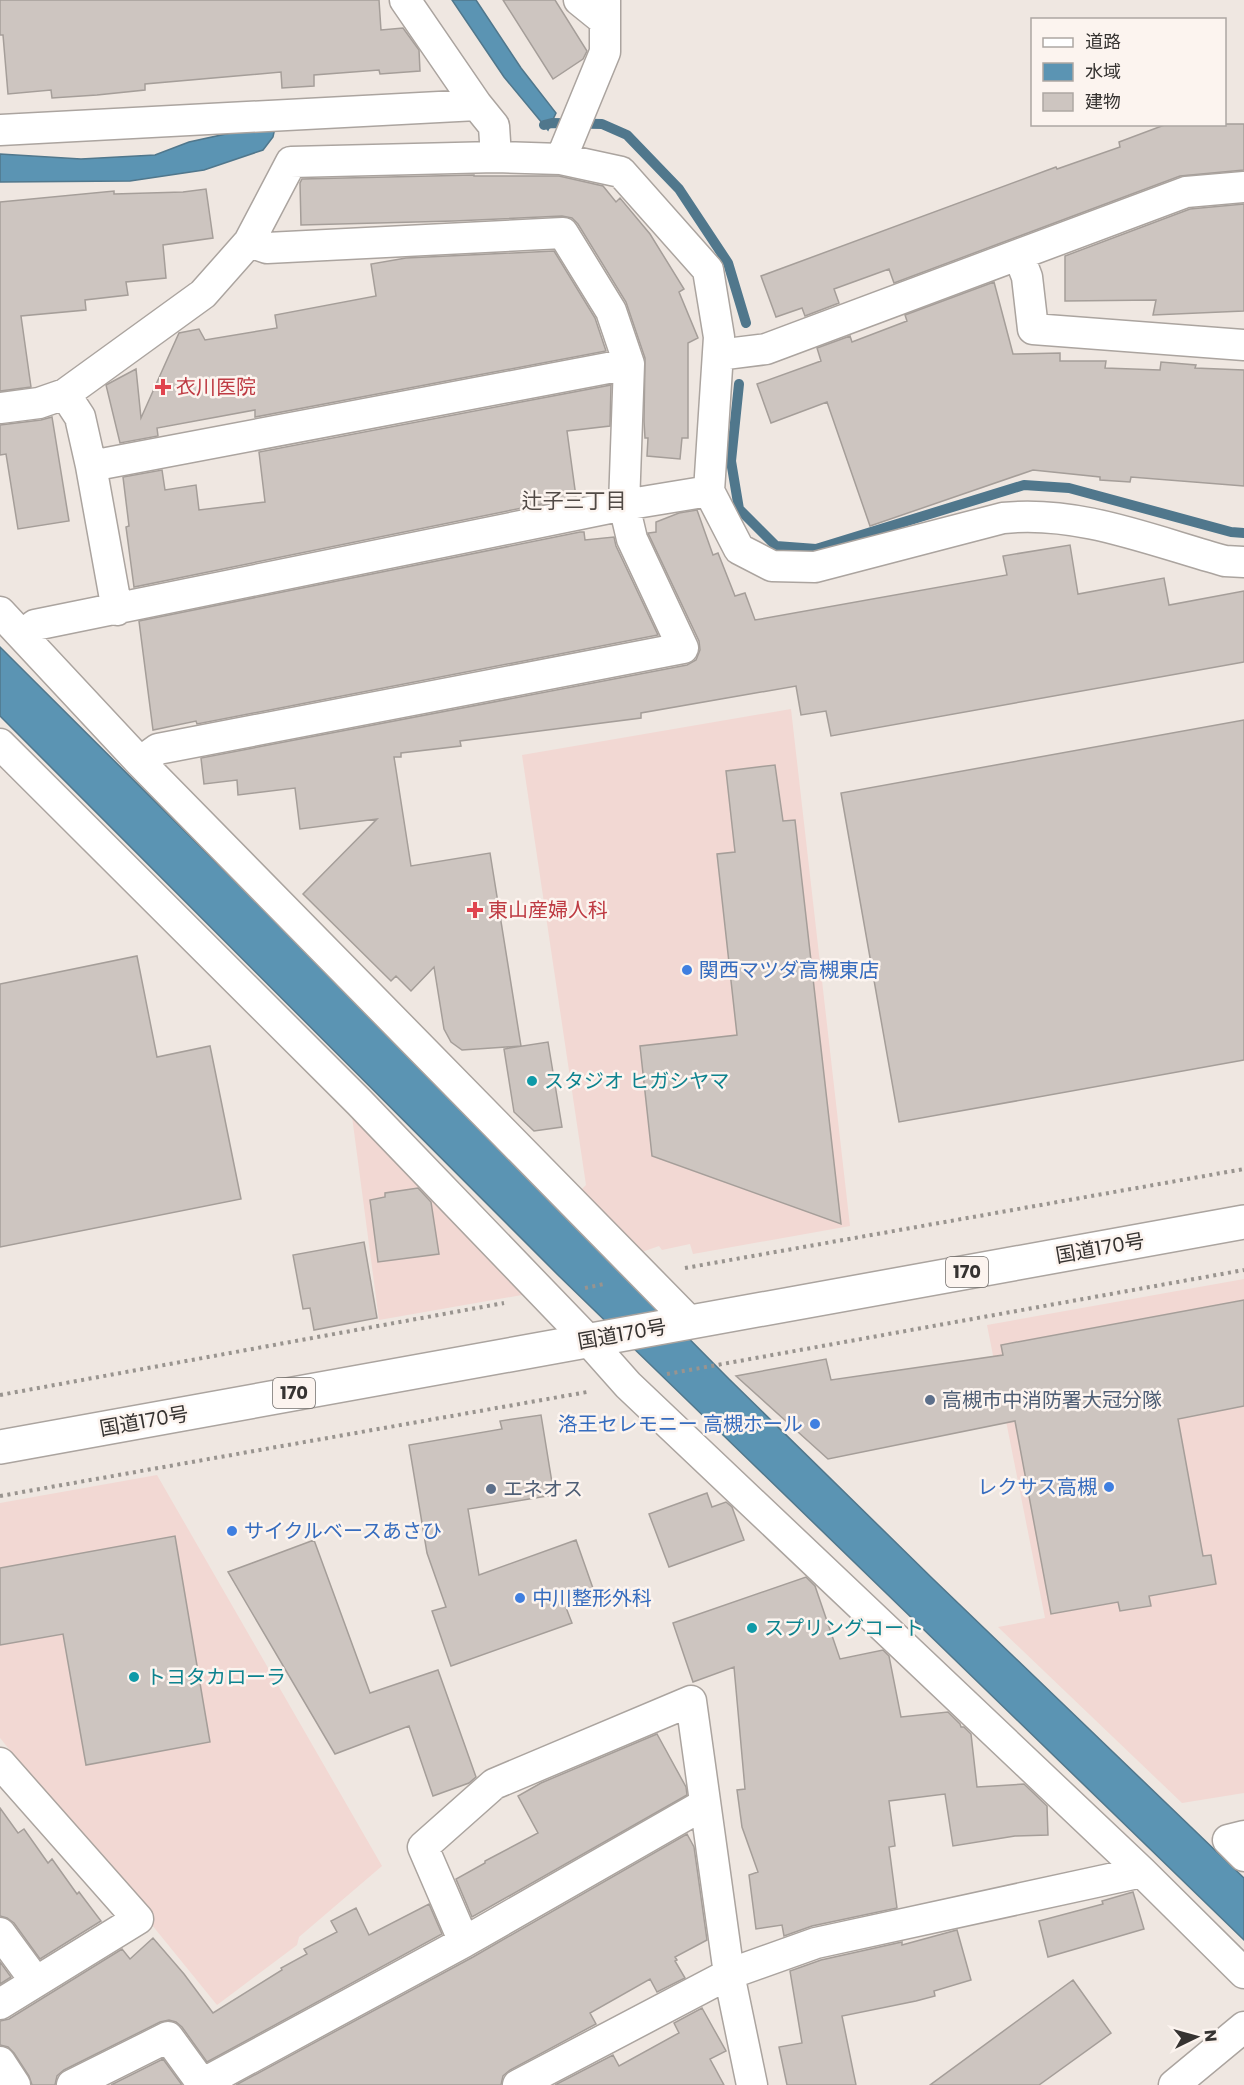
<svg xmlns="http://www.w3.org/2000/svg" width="1244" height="2085" viewBox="0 0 1244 2085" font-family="Poppins,'Noto Sans JP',sans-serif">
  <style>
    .commercial { fill: #f2d8d3 }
    .water { fill: #5b94b3; stroke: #50778c; stroke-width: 1.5 }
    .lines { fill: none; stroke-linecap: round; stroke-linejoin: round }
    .stream { stroke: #50778c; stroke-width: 10 }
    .building { fill: #cdc5c0; stroke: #a59e99; stroke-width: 1.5 }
    .street-casing { stroke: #aba49f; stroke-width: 33 }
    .highway-casing { stroke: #aba49f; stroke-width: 36 }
    .path { stroke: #99948f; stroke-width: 4; stroke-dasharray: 3 4.5; stroke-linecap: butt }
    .street { stroke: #fff; stroke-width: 30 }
    .highway { stroke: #fff; stroke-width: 33 }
    .health-dot { fill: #e0444e; stroke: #fcf4ef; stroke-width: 2 }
    .shop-dot { fill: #3f7fe0; stroke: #fcf4ef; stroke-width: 2 }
    .culture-dot { fill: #0f9aa8; stroke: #fcf4ef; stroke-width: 2 }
    .service-dot { fill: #5c6f8a; stroke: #fcf4ef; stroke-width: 2 }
    .labels { text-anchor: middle; stroke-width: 5; stroke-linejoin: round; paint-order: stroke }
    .shield { fill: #fcf4ef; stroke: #716d6a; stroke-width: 1.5 }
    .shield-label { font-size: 18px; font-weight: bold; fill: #363331 }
    .health-label { font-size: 20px; fill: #be3a42; stroke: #fcf4ef; text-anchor: start }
    .shop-label { font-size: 20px; fill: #366cbe; stroke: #fcf4ef; text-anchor: start }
    .culture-label { font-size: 20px; fill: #0d838f; stroke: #fcf4ef; text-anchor: start }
    .street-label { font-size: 20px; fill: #363331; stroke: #fcf4ef }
    .service-label { font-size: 20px; fill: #4e5e75; stroke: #fcf4ef; text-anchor: start }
    .neighbourhood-label { font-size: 21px; fill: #514a46; stroke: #fcf4ef }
  </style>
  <rect width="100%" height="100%" fill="#efe7e1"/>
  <path class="commercial" d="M791,709L850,1226L693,1254L690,1244L662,1250L659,1246L639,1253L578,1193L586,1185L522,755Z
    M351,1109L520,1280L522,1295L379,1320Z
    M1244,1279V1793L1182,1803L998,1627L1045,1618L987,1325Z
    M157,1475L382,1866L299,1937L297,1945L217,2005L0,1738V1503Z"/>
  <path class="water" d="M452,0H476L521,68L556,113L548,130L504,77Z
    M276,123L273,137L263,150L204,170L130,181L0,182V154L81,159L155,155L189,142Z
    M0,647L295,941L729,1379L933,1579L1244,1878V1940L559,1276L0,716Z"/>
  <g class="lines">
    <path class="stream" d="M544,125L552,123L602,124L627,135L679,189L728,263L746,323
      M739,384L731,461L739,509L776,546L816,549L1024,485L1069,488L1231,532L1244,533"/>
  </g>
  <path class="building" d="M0,0H379L381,30L403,28L419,50L420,71L380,74L379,70L314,75V86L282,88L281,72L145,84V90L97,95L52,98L51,90L8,94L3,35H0Z
    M503,0H555L587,51L583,59L553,79Z
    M1167,124H1244V170L1180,176L894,283L889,269L834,289L839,303L805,316L802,308L776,317L761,276L1056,167L1057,169L1120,147L1119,142Z
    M474,175V176H559L603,186L616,202L620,198L650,234L684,289L679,292L698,338L688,343V438H682L680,459L647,456L648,438H645L644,421L645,358L626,302L578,224L572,218L562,216L454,221L301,225L300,183L302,179Z
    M206,189L213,238L163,245L166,278L126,282L128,295L85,300L86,310L21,316L31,387L0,391V202L114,191V194L183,192Z
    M1244,204V311L1153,315L1156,300L1065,301V256L1190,209Z
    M554,251L595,318L606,351L255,417V410L157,428L158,436L120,443L106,385L136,369L141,418L179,333L199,329L205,340L277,328L275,315L376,296L371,264L406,258Z
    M994,282L1013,354L1060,353V361H1106L1105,368L1160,370L1161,362L1196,365L1195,368L1244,370V486L1131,477L1130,482L1100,480V477L1033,470L870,526L827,402L771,423L757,384L821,361L817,348L850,336L852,342L907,321L905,315Z
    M611,385L610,426L567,431L576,497L134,587L126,527L129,526L123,477L162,470L165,490L196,485L199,510L265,502L259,452Z
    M52,417L69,521L18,529L6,454L0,455V425L41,420Z
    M697,510L713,555L718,553L735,596L745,593L755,620L1007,575L1003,556L1070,545L1078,594L1164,578L1169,605L1244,591V662L831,736L826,711L801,715L796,686L641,713V718L460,741L461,746L401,753V757H394L411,866L490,853L521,1046L462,1050L451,1042L444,1029L434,967L411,991L396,976L391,981L303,894L377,819L300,829L295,788L238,795L237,780L204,784L201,758L687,665L696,660L700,650L699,641L648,533L656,532V522L679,513Z
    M580,532H584L585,540L614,537L616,546L658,635L197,724L196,721L153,730L139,621Z
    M1244,720V1060L899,1122L841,793Z
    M775,765L783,821L795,820L841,1224L652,1156L640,1046L737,1035L717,854L735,852L726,771Z
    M137,956L157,1057L210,1046L241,1199L0,1247V984Z
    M548,1042L562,1127L534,1131L514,1112L504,1049Z
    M418,1188L431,1202L439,1254L378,1262L370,1200L385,1197V1193Z
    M364,1242L377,1318L314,1330L310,1308L303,1309L293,1255Z
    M1244,1300V1406L1178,1419L1203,1556L1211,1555L1216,1584L1149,1596L1151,1606L1120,1611L1118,1602L1051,1614L1015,1421L828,1459L736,1376L826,1359L831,1380L1003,1355L1001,1345Z
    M541,1415L554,1495L468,1509L479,1575L576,1540L595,1594L565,1605L572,1623L451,1666L432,1611L446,1607L427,1553L409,1445L502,1429L500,1421Z
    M707,1493L712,1507L726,1502L732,1507L744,1540L669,1567L649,1514Z
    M175,1536L210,1742L86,1765L63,1634L0,1645V1568Z
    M314,1540L370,1693L438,1670L476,1777L469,1783L433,1796L409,1726L335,1754L228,1572Z
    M806,1577L815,1586L840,1659L883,1650L889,1656L901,1717L948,1712L960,1724L961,1727H964L971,1734L977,1787L1024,1784L1047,1806L1048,1835L1015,1836L953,1846L945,1794L889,1801L895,1846L889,1847L897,1908L812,1926L784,1936L782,1925L756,1929L749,1875L758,1872L742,1827L737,1790L745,1789L734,1667L693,1682L673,1623Z
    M657,1734L686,1787L687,1795L472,1917L456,1879L485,1863V1861L538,1833L518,1796L541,1783Z
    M0,1808L18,1833L24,1829L48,1863L52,1859L77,1894L79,1892L101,1921L40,1959L14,1923L7,1918L0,1916Z
    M687,1834L694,1847L707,1940L675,1957L677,1960L675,1961L685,1978L657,1992L650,1979L590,2013L596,2024L510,2070L503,2076L501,2085H236L473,1957Z
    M1133,1892L1144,1929L1048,1957L1039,1921L1103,1904L1102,1901Z
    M429,1904L442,1934L207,2062L182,2027L176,2022L169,2020L160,2022L64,2070L57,2076L55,2085H32L29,2076L14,2053L8,2047L0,2045V2021L9,2019L122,1949L130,1959L153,1938L184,1974L213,2013L282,1970L281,1968L307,1954L304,1949L337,1932L331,1921L356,1908L369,1935Z
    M957,1930L971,1980L934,1991L935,1996L916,2001L842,2016L856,2085H787L779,2047L802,2043L790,1971L821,1960L902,1942V1945Z
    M0,1962L11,1977L0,1984Z
    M1073,1980L1111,2033L1039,2085H930Z
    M702,2008L726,2051L710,2059L724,2085H555L613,2055L619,2066L679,2033L674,2023Z
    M163,2059L182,2085H111Z"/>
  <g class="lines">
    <defs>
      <path id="street" d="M405,0L477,105L494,126L496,157
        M579,0L605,21
        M0,130L477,105
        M561,159L605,52V0
        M1019,256L1027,277L1033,329L1244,345
        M718,355L766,349L1186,192L1244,187
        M65,394L80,417L91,466L117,610
        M0,408L39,403L65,394L203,294L249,242L291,162L496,157L561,159L621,172L708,270L719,337L709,491L739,549L772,566L815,567L1003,518C1079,510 1152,541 1225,561L1244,562
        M91,466L629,364
        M0,612L140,762L690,1322
        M23,634L35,625L624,505L709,491
        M0,744L359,1102L588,1340L628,1385L1142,1872L1244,1973
        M140,762L158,749L683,648L632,539L624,505L629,364L611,311L563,233L267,248L249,242
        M0,1763L138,1919L0,2004
        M1244,1836L1228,1840L1244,1856
        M0,1933L36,1982
        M464,1942L705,1804
        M0,2062L15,2085
        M202,2084L464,1942L423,1847L494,1784L691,1701L729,1974L752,2085
        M72,2085L168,2037L203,2085
        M518,2085L729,1974L816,1943L1142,1872
        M1174,2085L1244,2027"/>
      <path id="highway" d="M0,1447L1244,1222"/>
    </defs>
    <use href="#street" class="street-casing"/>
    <use href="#highway" class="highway-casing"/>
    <path class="path" d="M685,1268L1244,1169
      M585,1288L604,1284
      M667,1374L1244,1270
      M0,1395L504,1303
      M0,1496L587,1392"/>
    <use href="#street" class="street"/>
    <use href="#highway" class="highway"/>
  </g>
  <g class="health-dot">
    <path d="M160 378h6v6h6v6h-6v6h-6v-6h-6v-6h6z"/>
    <path d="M472 901h6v6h6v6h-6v6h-6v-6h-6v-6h6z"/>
  </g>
  <g class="shop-dot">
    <circle cx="687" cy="970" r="6"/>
    <circle cx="815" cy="1424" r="6"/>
    <circle cx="1109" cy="1487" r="6"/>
    <circle cx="232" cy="1531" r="6"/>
    <circle cx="520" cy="1598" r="6"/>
  </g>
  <g class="culture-dot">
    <circle cx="532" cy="1081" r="6"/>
    <circle cx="752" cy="1628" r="6"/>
    <circle cx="134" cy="1677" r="6"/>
  </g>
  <g class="service-dot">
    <circle cx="930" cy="1400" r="6"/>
    <circle cx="491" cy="1489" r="6"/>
  </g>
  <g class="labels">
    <g class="shield">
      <rect x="946" y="1257" width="42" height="30" rx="4.5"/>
      <rect x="273" y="1378" width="42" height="30" rx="4.5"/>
    </g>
    <g class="shield-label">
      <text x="967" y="1278">170</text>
      <text x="294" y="1399">170</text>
    </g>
    <g class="health-label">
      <text x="176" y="394">衣川医院</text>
      <text x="488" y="917">東山産婦人科</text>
    </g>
    <g class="shop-label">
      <text x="699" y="977">関西マツダ高槻東店</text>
      <text x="803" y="1431" text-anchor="end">洛王セレモニー 高槻ホール</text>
      <text x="1097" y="1494" text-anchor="end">レクサス高槻</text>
      <text x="244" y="1538">サイクルベースあさひ</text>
      <text x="532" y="1605">中川整形外科</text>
    </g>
    <g class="culture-label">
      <text x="544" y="1088">スタジオ ヒガシヤマ</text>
      <text x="764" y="1635">スプリングコート</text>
      <text x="146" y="1684">トヨタカローラ</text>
    </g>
    <g class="street-label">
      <text transform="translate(1100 1248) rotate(-10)" y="7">国道170号</text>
      <text transform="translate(622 1334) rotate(-10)" y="7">国道170号</text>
      <text transform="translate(144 1421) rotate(-10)" y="7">国道170号</text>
    </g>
    <g class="service-label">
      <text x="942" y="1407">高槻市中消防署大冠分隊</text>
      <text x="503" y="1496">エネオス</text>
    </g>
    <g class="neighbourhood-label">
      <text x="574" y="508">辻子三丁目</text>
    </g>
  </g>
  <rect x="1031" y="18" width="195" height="108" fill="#fcf4ef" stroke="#ada7a3" stroke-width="1.5"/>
  <rect x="1043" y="38" width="30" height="9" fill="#ffffff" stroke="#ada7a3" stroke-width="1.5"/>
  <text x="1085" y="48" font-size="18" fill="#363331">道路</text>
  <rect x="1043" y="63" width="30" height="18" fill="#5b94b3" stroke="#ada7a3" stroke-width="1.5"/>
  <text x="1085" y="78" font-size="18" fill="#363331">水域</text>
  <rect x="1043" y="93" width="30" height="18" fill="#cdc5c0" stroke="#ada7a3" stroke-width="1.5"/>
  <text x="1085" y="108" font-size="18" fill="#363331">建物</text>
  <g transform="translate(1196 2037) rotate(85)" stroke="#fcf4ef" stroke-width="4.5" paint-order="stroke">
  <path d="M0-4.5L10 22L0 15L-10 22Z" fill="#363331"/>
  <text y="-9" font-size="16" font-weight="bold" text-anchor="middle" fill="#363331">N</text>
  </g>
</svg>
